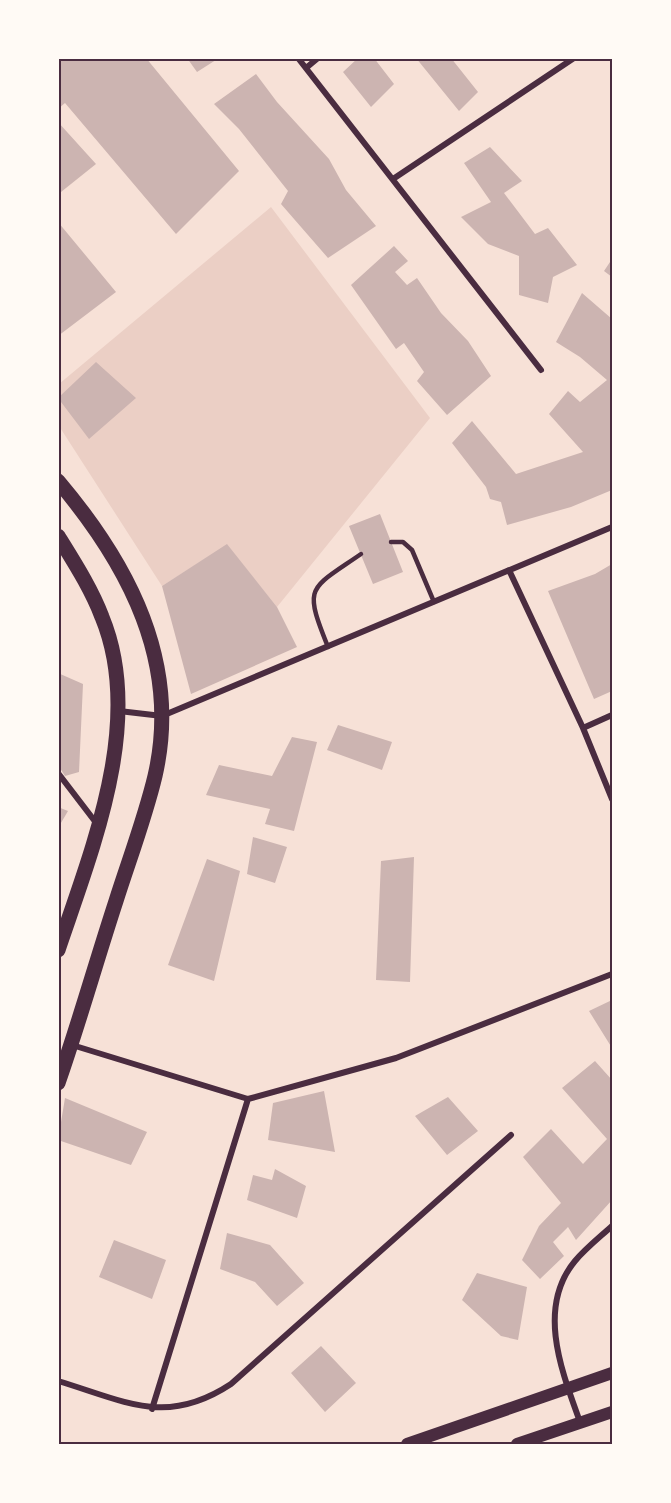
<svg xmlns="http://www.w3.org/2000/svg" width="671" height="1503" viewBox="0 0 671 1503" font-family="Ubuntu,sans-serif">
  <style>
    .green { fill: #ebcfc5 }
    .building { fill: #ccb4b1 }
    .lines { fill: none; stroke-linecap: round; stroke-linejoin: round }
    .service { stroke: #4a2c40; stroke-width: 4.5 }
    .minor { stroke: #4a2c40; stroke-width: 6 }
    .secondary { stroke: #4a2c40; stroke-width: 12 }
    .primary { stroke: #4a2c40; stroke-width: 15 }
    .neatline { fill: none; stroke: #4a2c40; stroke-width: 2 }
  </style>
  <rect width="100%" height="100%" fill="#f7e1d7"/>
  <path class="green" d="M271,207L430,418L277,607L227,545L162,586L59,426V384Z"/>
  <path class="building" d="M58,58H146L239,171L176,234L65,103L58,109Z
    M187,58H219L197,72Z
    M358,58H374L394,84L371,107L343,72Z
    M416,58H451L478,92L459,111Z
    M256,74L277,102L329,159L346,190L376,226L328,258L281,204L288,191L239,129L214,104Z
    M58,122L96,164L61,192L58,190Z
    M490,147L522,181L504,193L535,234L548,228L577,265L553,277L548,303L519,295V256L488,244L461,217L491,202L464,163Z
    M58,222L116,292L58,336Z
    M394,246L408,261L395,272L407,285L417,278L441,313L468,341L491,376L447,415L417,381L424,372L404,343L396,349L351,285Z
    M612,259V277L604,271Z
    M582,293L612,319V490L571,507L507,525L501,502L490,499L486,487L452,443L472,421L516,474L583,452L549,414L568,391L580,402L607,380L580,357L556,342Z
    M96,362L136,398L89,439L58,398Z
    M380,514L403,572L373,584L349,526Z
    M227,544L277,607L297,647L191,694L162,586Z
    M612,564V691L594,699L548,591L595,574Z
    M58,673L83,684L79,772L65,776L58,765Z
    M338,725L392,742L382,770L327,750Z
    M292,737L317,742L294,831L265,824L270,809L206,795L219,765L272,776Z
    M58,807L68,811L58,828Z
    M253,837L287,847L275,883L247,874Z
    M414,857L410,982L376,980L381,861Z
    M207,859L240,871L214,981L168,965Z
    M612,1000V1048L589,1011Z
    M595,1061L612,1080V1200L576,1240L568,1227L553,1242L564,1256L540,1279L522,1260L539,1226L561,1203L523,1157L551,1129L583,1164L607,1139L562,1088Z
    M324,1091L335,1152L268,1140L273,1103Z
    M448,1097L478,1131L447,1155L415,1116Z
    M65,1098L147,1132L131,1165L58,1140Z
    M275,1169L306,1186L297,1218L247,1200L253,1175L272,1180Z
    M227,1233L270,1245L304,1283L277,1306L255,1282L220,1269Z
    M114,1240L166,1260L152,1299L99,1277Z
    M477,1273L527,1287L518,1340L501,1336L462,1300Z
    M321,1346L356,1383L325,1412L291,1373Z"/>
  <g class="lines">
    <path class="service" d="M391,542H403L412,550L434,602
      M328,647C303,585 309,590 361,554"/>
    <path class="minor" d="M298,58L541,370
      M306,68L318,58
      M393,179L574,58
      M509,570L583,728L612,799
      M119,711L162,716L612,527
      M583,728L612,715
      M58,773L97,824
      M72,1045L248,1099L396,1058L612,974
      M58,1381C125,1401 166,1427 231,1384L511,1135
      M152,1409L248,1099
      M580,1422C562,1372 536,1308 575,1261C586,1248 600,1237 612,1226"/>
    <path class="secondary" d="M407,1444L612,1373
      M517,1444L612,1412"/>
    <path class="primary" d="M58,481C129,565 181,663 155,776C145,818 129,860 116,901C96,962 79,1023 58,1083
      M58,536C74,562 91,588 102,617C145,721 92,849 58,950"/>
  </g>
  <rect width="671" height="1503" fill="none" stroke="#fffaf5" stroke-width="120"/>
  <rect x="60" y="60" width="551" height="1383" class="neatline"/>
</svg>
